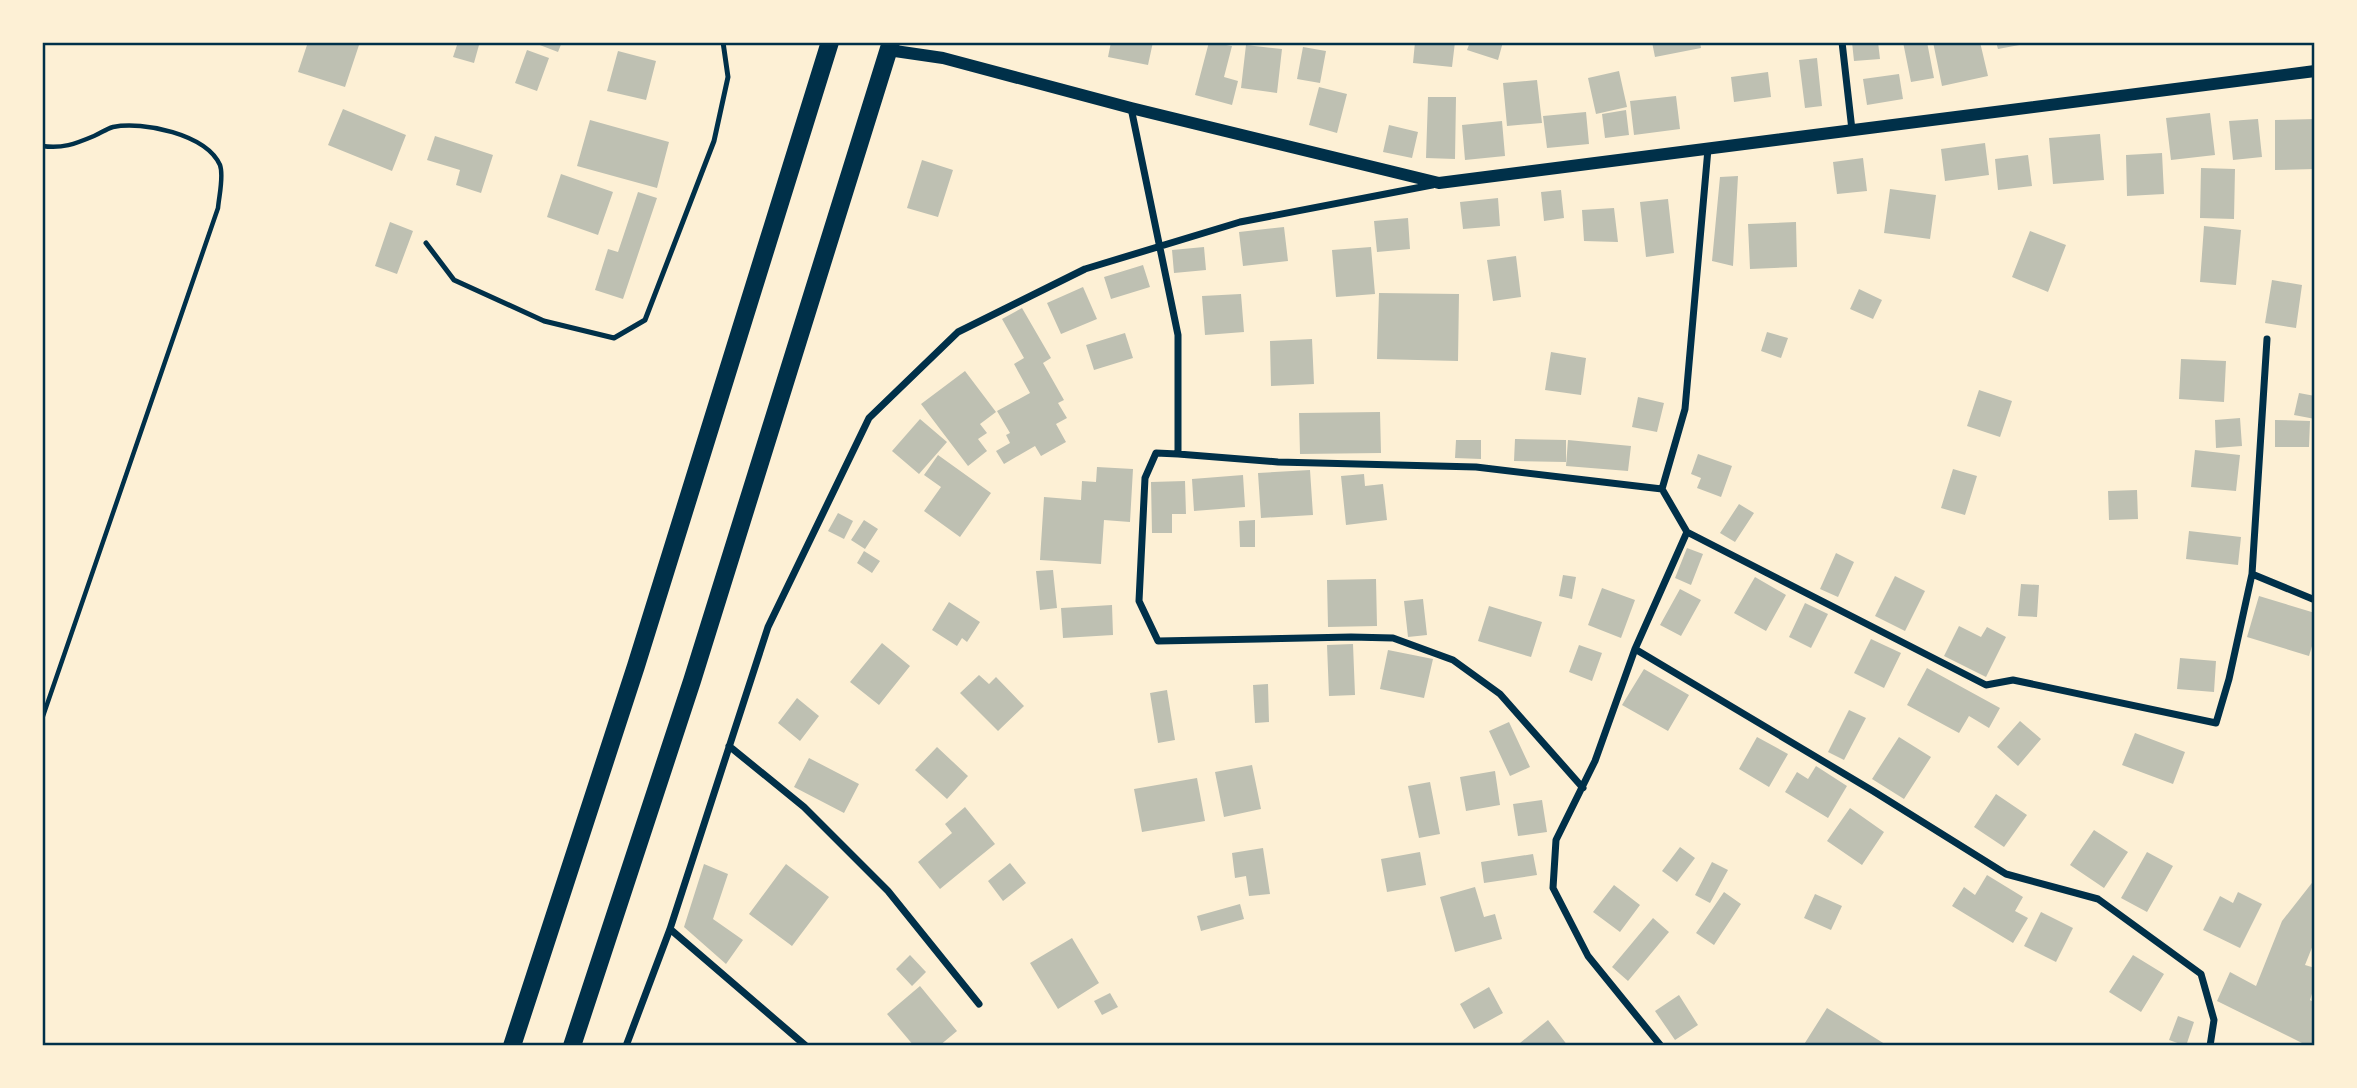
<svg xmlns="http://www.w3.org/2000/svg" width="2357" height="1088" viewBox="0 0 2357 1088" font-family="'Exo 2',sans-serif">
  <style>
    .building { fill: #bec0b2 }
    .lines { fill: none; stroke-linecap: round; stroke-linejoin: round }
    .path { stroke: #003049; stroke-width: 4.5 }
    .service { stroke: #003049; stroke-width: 5 }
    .minor { stroke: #003049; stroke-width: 7 }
    .tertiary { stroke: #003049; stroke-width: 12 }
    .primary { stroke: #003049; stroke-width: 18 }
    .neatline { fill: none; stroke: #003049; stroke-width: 2.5 }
  </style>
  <rect width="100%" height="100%" fill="#fdf0d5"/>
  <path class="building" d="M308,42H360L345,87L298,72Z
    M458,42L479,45L474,63L453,57Z
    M532,42H562L558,52Z
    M1111,42H1153L1148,65L1108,57Z
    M1209,42L1232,46L1224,77L1238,81L1232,105L1195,95Z
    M1415,42H1455L1452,67L1413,63Z
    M1470,42H1503L1498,60L1467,50Z
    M1652,42H1700L1701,48L1655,57Z
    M1852,42H1878L1880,59L1854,61Z
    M1903,42H1927L1934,78L1911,82Z
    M1933,42H1980L1988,76L1942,86Z
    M1996,42H2030V43L1998,49Z
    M1246,45L1282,49L1277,93L1241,88Z
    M1303,47L1326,51L1320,83L1297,79Z
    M527,50L549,58L537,91L515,83Z
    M618,51L656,61L646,100L607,91Z
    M1817,58L1822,106L1805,108L1799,60Z
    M1619,71L1627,107L1596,114L1588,78Z
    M1768,72L1771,97L1734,102L1731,77Z
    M1899,74L1903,99L1867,105L1863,79Z
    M1537,80L1542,123L1507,126L1503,83Z
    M1319,87L1347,94L1337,133L1309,125Z
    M1676,96L1680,129L1634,135L1630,101Z
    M1428,97H1456L1455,159L1426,158Z
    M343,109L406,135L392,171L328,145Z
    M1626,110L1629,135L1605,138L1602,114Z
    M1586,112L1589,144L1547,148L1543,116Z
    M2210,113L2215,155L2171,160L2166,118Z
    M2258,119L2262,157L2233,160L2229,121Z
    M2315,119V169L2275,170V120Z
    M590,120L669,142L657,188L577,166Z
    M1502,121L1505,156L1465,160L1462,125Z
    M1389,125L1418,132L1412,158L1383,152Z
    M2100,134L2104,180L2053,184L2049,138Z
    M435,136L493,155L481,193L456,185L460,170L427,160Z
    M1985,143L1989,175L1945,181L1941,149Z
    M2162,153L2164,194L2127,196L2126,155Z
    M2028,155L2032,186L1998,190L1995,159Z
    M1863,158L1867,191L1837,194L1833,162Z
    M922,160L953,170L938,217L907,208Z
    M2201,168L2235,169L2234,219L2200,218Z
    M561,174L613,192L598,235L547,217Z
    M1738,176L1733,266L1712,261L1720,177Z
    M1890,189L1936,195L1930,239L1884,233Z
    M1561,190L1564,218L1544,221L1541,192Z
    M638,192L657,198L623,299L595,290L608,249L618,252Z
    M1498,198L1500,226L1463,229L1460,202Z
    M1668,199L1674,253L1646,257L1640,202Z
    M1614,208L1618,242L1584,241L1582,210Z
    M1408,218L1410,249L1377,252L1374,221Z
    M390,222L413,231L397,274L375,266Z
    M1796,222L1797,267L1750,269L1748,224Z
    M2204,226L2241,230L2236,285L2200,282Z
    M1284,227L1288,261L1243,266L1239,232Z
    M2030,231L2066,245L2048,292L2012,277Z
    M1204,247L1206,270L1174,273L1172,250Z
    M1371,247L1375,294L1336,297L1332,250Z
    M1516,256L1521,297L1493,301L1487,260Z
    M1143,265L1150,287L1111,299L1104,277Z
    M2272,280L2302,285L2296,328L2265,323Z
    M1083,287L1097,319L1061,334L1047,303Z
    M1859,289L1882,300L1873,319L1850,309Z
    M1379,293L1459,294L1458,361L1377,359Z
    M1241,294L1244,332L1205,335L1202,296Z
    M1022,308L1051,358L1043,363L1064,400L1058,403L1067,418L1056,424L1066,442L1041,456L1035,446L1004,464L996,451L1010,443L1006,435L1010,433L997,411L1030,393L1014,364L1024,358L1002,319Z
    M1767,332L1788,338L1781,358L1761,351Z
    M1125,333L1133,358L1094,370L1086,345Z
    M1312,339L1314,384L1271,386L1270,341Z
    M1551,352L1586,358L1581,395L1545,390Z
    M2181,359L2226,361L2224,402L2179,399Z
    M965,371L996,412L980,424L987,433L978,439L987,451L968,466L921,404Z
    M1979,390L2012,401L2000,437L1967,426Z
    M2299,393L2315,396V419L2294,415Z
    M1638,397L1664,403L1657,432L1632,427Z
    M1380,412L1381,453L1300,454L1299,413Z
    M2240,418L2242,446L2216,448L2215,420Z
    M920,419L947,442L919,474L892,451Z
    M2275,420L2310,421L2309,447H2275Z
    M1515,439L1566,440V462L1514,461Z
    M1456,440H1481V459L1455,458Z
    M1568,440L1631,446L1628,471L1566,466Z
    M2195,450L2240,455L2236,491L2191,487Z
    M1698,454L1732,466L1721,497L1697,488L1701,478L1691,474Z
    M938,455L991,493L960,537L924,511L941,487L924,475Z
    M1097,467L1133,469L1130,522L1104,520L1101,564L1040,560L1044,497L1081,500L1082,481L1096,482Z
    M1953,469L1977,476L1965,515L1941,508Z
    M1310,470L1313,515L1261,518L1258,473Z
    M1364,474L1365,486L1383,484L1387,520L1346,525L1341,476Z
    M1243,475L1245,507L1194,511L1192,479Z
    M1185,481L1186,514H1172V533H1152L1151,482Z
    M2137,490L2138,519L2109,520L2108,491Z
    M1739,504L1754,513L1735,542L1720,533Z
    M838,513L853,521L844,539L828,531Z
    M864,520L878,529L865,549L851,540Z
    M1255,520V547H1240L1239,521Z
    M2189,531L2241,537L2238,565L2186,559Z
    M1687,548L1703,554L1691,585L1675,578Z
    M864,551L880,561L872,573L857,563Z
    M1836,553L1854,562L1838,597L1820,589Z
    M1053,570L1057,608L1040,610L1036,571Z
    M1563,575L1576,577L1572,599L1559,596Z
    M1895,576L1925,591L1905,631L1875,616Z
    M1755,577L1786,595L1766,631L1734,613Z
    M1376,579L1377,626L1328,627L1327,580Z
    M2021,584L2039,585L2037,617L2018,616Z
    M1602,588L1635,600L1621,638L1588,625Z
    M1680,589L1701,600L1681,636L1660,625Z
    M2259,596L2315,613V636L2309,656L2247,637Z
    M1423,599L1427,635L1408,637L1404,601Z
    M949,602L980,622L967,642L962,638L957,646L932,630Z
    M1805,603L1828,614L1811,648L1789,637Z
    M1112,605L1113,635L1063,638L1061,608Z
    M1489,606L1542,622L1531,657L1478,641Z
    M1959,626L1981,637L1987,627L2006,637L1986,677L1944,656Z
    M1871,639L1901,653L1884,688L1854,673Z
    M882,643L910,666L879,705L850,682Z
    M1353,644L1355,695L1329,696L1327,645Z
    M1579,645L1602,653L1592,681L1569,672Z
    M1388,650L1433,659L1424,698L1380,689Z
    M2180,658L2216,661L2214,692L2177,689Z
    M1927,668L2000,708L1989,728L1969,716L1959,733L1907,705Z
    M1644,669L1689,695L1668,731L1622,705Z
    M979,675L989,684L996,677L1024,706L998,731L960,693Z
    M1268,684L1269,722L1255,723L1253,685Z
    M1167,690L1175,740L1158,743L1150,693Z
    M797,698L819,716L800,741L778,723Z
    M1849,710L1866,718L1844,760L1828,752Z
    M2020,721L2041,739L2018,766L1997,747Z
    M1509,722L1530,767L1510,776L1489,731Z
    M2135,733L2185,752L2173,784L2122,765Z
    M1757,737L1788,754L1769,787L1739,769Z
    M1899,737L1931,757L1904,799L1872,779Z
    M937,747L968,776L947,799L915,770Z
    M809,758L859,784L844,813L794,787Z
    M1252,765L1261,809L1224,817L1215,772Z
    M1816,766L1847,786L1828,818L1785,792L1797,772L1808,779Z
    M1495,771L1500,805L1466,811L1460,777Z
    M1197,778L1205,821L1142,832L1134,789Z
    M1430,782L1440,834L1419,838L1408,786Z
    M1996,794L2027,815L2004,847L1974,827Z
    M1542,800L1547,832L1518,836L1513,804Z
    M965,807L995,844L940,889L918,862L952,833L945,824Z
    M1850,808L1884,832L1862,865L1827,841Z
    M2094,830L2128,852L2104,888L2070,865Z
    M1680,847L1695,858L1677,882L1662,871Z
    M1263,848L1270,894L1249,896L1246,876L1235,878L1232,853Z
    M1420,852L1426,885L1387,892L1381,859Z
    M2147,852L2173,866L2147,912L2121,898Z
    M1533,854L1537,875L1484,883L1481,862Z
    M1712,862L1728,870L1710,903L1695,895Z
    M1010,863L1026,883L1003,901L988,881Z
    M704,864L728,874L713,919L743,940L726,964L684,927Z
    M786,864L829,897L792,946L749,914Z
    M1987,875L2023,897L2015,911L2028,918L2013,943L1952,906L1964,887L1975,895Z
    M2315,879V940L2305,965L2315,968V984L2310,1000L2315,1003V1046H2308L2217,1001L2230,972L2256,986L2282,921Z
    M1614,885L1640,905L1620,932L1593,912Z
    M1475,887L1484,917L1495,914L1502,939L1455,952L1440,897Z
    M1724,892L1741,904L1714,945L1696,933Z
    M2238,892L2262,904L2240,948L2203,930L2220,896L2233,903Z
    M1815,894L1842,906L1831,930L1804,918Z
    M1240,904L1244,919L1201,931L1197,916Z
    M2041,912L2073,928L2056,962L2024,946Z
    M1653,918L1669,932L1628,981L1612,967Z
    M1072,938L1099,983L1058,1009L1030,963Z
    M910,955L926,972L912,986L896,969Z
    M2133,955L2164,974L2141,1012L2109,992Z
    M920,986L957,1031L939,1046H914L887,1014Z
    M1489,987L1503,1013L1474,1029L1460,1004Z
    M1110,993L1118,1007L1102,1015L1094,1001Z
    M1679,995L1698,1025L1675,1040L1655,1011Z
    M1827,1008L1888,1046H1803Z
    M2178,1016L2194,1022L2186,1046L2169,1040Z
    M1548,1020L1568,1046H1522L1520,1043Z"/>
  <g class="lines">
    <path class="path" d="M42,146C62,149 75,144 94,136C101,133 106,129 113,127C143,121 206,134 220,165C224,176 219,196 218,208L42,719"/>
    <path class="service" d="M426,243L454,280L544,321L614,338L645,320L714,141L728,77L723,42"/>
    <path class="minor" d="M1842,42L1852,130
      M1131,108L1178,335V454L1156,453L1145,478L1139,601L1158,641L1351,637L1393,638L1453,660L1500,694L1583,788
      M1178,454L1278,462L1476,467L1662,489
      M1687,532L1986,685L2013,680L2216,723L2229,679L2252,574L2267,339
      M2252,574L2315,600
      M1635,649L1873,791L2006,874L2098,899L2201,974L2214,1020L2210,1046
      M729,746L804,807L888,891L979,1004
      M670,929L806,1046
      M626,1046L670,929L768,627L869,418L958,332L1085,269L1240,222L1432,185
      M1661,1046L1588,956L1553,888L1556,840L1595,761L1635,649L1687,532L1662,489L1685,409L1708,149"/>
    <path class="tertiary" d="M888,50L943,58L1131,108L1439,183L2315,71"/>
    <path class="primary" d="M512,1046L636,666L830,42
      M572,1046L692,681L891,42"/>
  </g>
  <rect width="2357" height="1088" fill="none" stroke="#fdf0d5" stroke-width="88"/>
  <rect x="44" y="44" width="2269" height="1000" class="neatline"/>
</svg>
